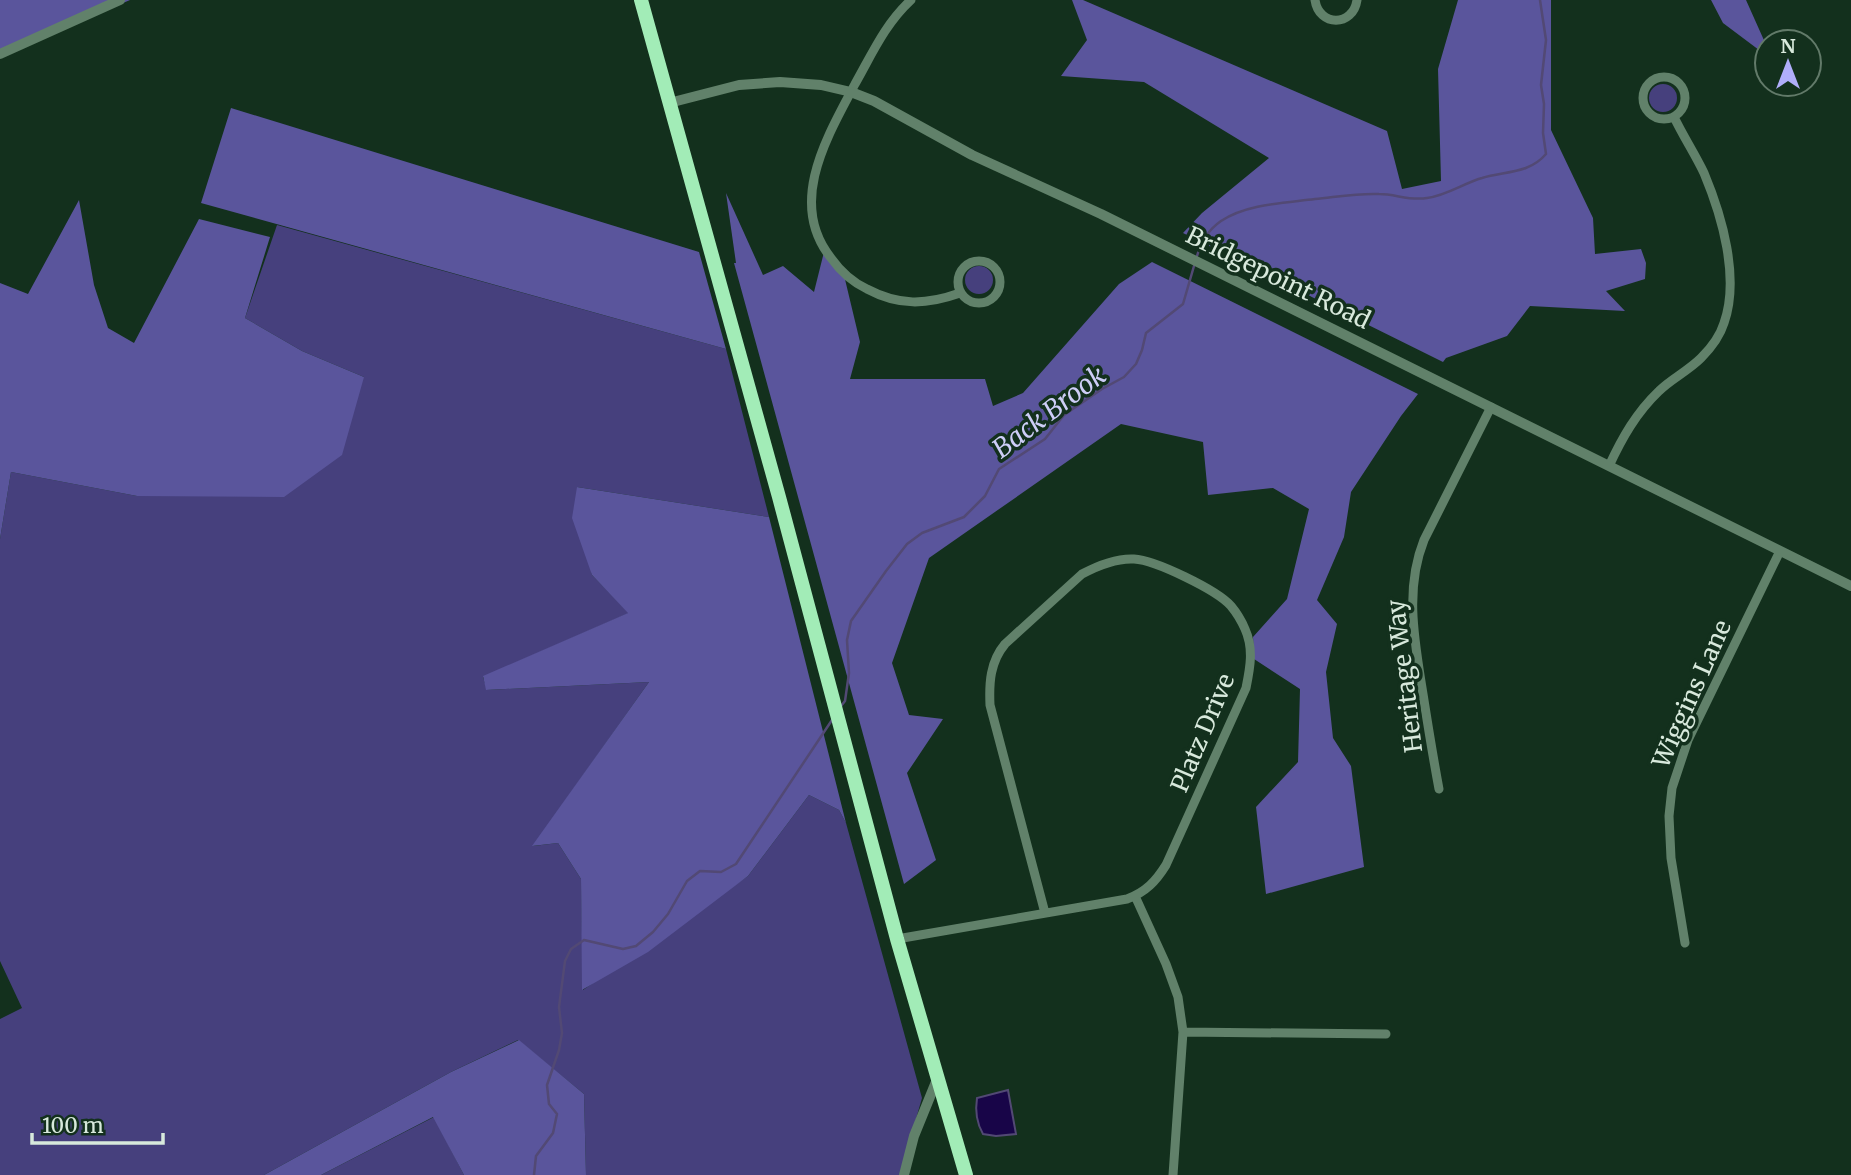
<svg xmlns="http://www.w3.org/2000/svg" width="1851" height="1175" viewBox="0 0 1851 1175" font-family="Merriweather,serif">
  <style>
    .green { fill: #46407d }
    .forest { fill: #5a559c }
    .water { fill: #180548; stroke: #524974; stroke-width: 2 }
    .lines { fill: none; stroke-linecap: round; stroke-linejoin: round }
    .stream { stroke: #524974; stroke-width: 2.5 }
    .minor { stroke: #61816a; stroke-width: 9 }
    .tertiary { stroke: #61816a; stroke-width: 10 }
    .trunk { stroke: #a2ecb7; stroke-width: 14 }
    .labels { text-anchor: middle; stroke-width: 7; stroke-linejoin: round; paint-order: stroke }
    .street-label { font-size: 24px; fill: #d8e9dc; stroke: #13301d }
    .water-label { font-size: 26px; font-style: italic; fill: #cecef7; stroke: #13301d }
  </style>
  <rect width="100%" height="100%" fill="#13301d"/>
  <path class="green" d="M1649 98a14 14 0 1 1 28 0a14 14 0 1 1-28 0Z
    M277,225L726,349L769,517L577,487L592,575L629,613L483,677L487,690L649,682L533,846L558,843L581,879L583,990L748,876L809,795L839,810L846,823L922,1098L900,1175H586L584,1094L518,1040L451,1072L264,1175H0V1019L22,1008L0,961V539L11,472L137,496L364,377L302,351L245,318Z
    M965 280a14 14 0 1 1 28 0a14 14 0 1 1-28 0Z
    M434,1117L464,1175H321Z"/>
  <path class="forest" d="M0,0H130L0,56Z
    M1072,0H1083L1387,131L1402,189L1441,181L1438,69L1458,0H1551V130L1593,218L1595,254L1641,249L1646,263L1645,279L1606,291L1625,311L1530,306L1507,336L1446,358L1443,362L1183,233L1202,213L1269,158L1144,82L1061,76L1087,40Z
    M1711,0H1746L1767,47V56L1723,23Z
    M231,108L699,252L726,349L201,203Z
    M726,193L763,275L783,266L814,292L825,248L843,271L860,342L850,379H985L993,406L1023,393L1119,284L1152,262L1418,394L1401,416L1351,492L1344,537L1317,600L1337,624L1326,672L1333,738L1351,766L1364,867L1266,894L1256,807L1298,762L1300,689L1254,659L1253,637L1287,599L1309,509L1273,488L1208,495L1203,442L1121,424L929,558L892,663L909,715L943,719L907,773L936,860L904,884L734,263H736Z
    M79,200L94,285L108,328L134,343L199,219L270,237L245,318L302,351L364,377L342,455L284,497L137,496L11,472L0,539V283L28,294Z
    M577,487L769,517L846,823L839,810L809,795L748,876L648,952L582,990L581,879L558,843L532,846L649,682L486,690L483,676L628,613L592,575L572,518Z
    M519,1040L584,1094L586,1175H464L433,1117L321,1175H264L451,1072Z"/>
  <path class="water" d="M1008,1090L1016,1134L996,1136L983,1134C976,1122 975,1111 977,1098Z"/>
  <g class="lines">
    <path class="stream" d="M1197,256C1201,242 1208,230 1221,221C1247,204 1284,203 1315,199C1336,197 1358,193 1379,194C1396,194 1409,201 1427,198C1446,196 1464,183 1482,178C1505,171 1529,174 1546,154L1543,133L1544,104L1541,85L1546,40L1540,0
      M841,706L845,701L849,673L847,640L851,621L886,571L907,544L922,533L964,517L985,496L999,469L1045,439L1064,415L1102,389L1124,377L1136,364L1142,350L1146,333L1183,304L1194,266
      M534,1175L536,1156L553,1133L557,1114L549,1104L547,1085L559,1050L562,1033L559,1007L565,961L571,949L584,940L623,949L636,946L653,932L668,914L687,881L700,871L721,872L736,864L832,720"/>
    <path class="minor" d="M911,0C885,24 872,54 855,84C827,137 787,203 831,258C841,272 852,282 867,289C899,306 926,305 960,293
      M1315,0C1319,27 1353,27 1357,0
      M1643 98a21 21 0 1 1 42 0a21 21 0 1 1-42 0Z
      M958 282a21 21 0 1 1 42 0a21 21 0 1 1-42 0Z
      M1609,466C1622,438 1636,413 1659,391C1671,379 1688,371 1701,358C1710,349 1720,336 1724,323C1740,278 1722,216 1704,173C1695,154 1683,136 1674,117
      M1439,789C1433,757 1428,726 1423,694C1415,643 1404,590 1424,540L1491,407
      M1135,896L1166,964L1178,997L1183,1032L1173,1175
      M897,939L1127,899C1146,892 1156,881 1166,865L1246,688C1250,668 1254,649 1245,629C1242,622 1236,612 1231,606C1217,590 1155,560 1134,559C1116,558 1097,566 1082,574L1005,644C990,662 989,683 990,705L1045,913
      M1685,943L1671,858L1669,816L1672,788L1688,740L1780,551
      M1183,1032L1386,1034"/>
    <path class="tertiary" d="M0,54L120,0
      M669,103L739,85L780,82L821,85L851,92L874,101L972,155L1101,214L1851,586
      M904,1175L914,1136L938,1077"/>
    <path class="trunk" d="M641,0L779,497L897,939L966,1175"/>
  </g>
  <g class="labels">
    <g class="street-label">
      <text transform="translate(1278 278) rotate(26)" y="8">Bridgepoint Road</text>
      <text transform="translate(1405 676) rotate(-97)" y="8">Heritage Way</text>
      <text transform="translate(1692 694) rotate(-66)" y="8">Wiggins Lane</text>
      <text transform="translate(1203 733) rotate(-67)" y="8">Platz Drive</text>
    </g>
    <g class="water-label">
      <text transform="translate(1049 412) rotate(-37)" y="9">Back Brook</text>
    </g>
  </g>
  <g transform="translate(1788 63)"><circle r="33" fill="#13301d" stroke="#627a69" stroke-width="2"/>
  <path d="M0-5L12 26L0 18L-12 26Z" fill="#b0aefa"/>
  <text y="-10" font-size="19" font-weight="bold" text-anchor="middle" fill="#d8e9dc">N</text>
  </g>
  <path d="M32 1133v10h131v-10" fill="none" stroke="#d8e9dc" stroke-width="3.5"/>
  <text x="42" y="1133" font-size="21" fill="#d8e9dc" stroke="#13301d" stroke-width="5" paint-order="stroke">100 m</text>
</svg>
